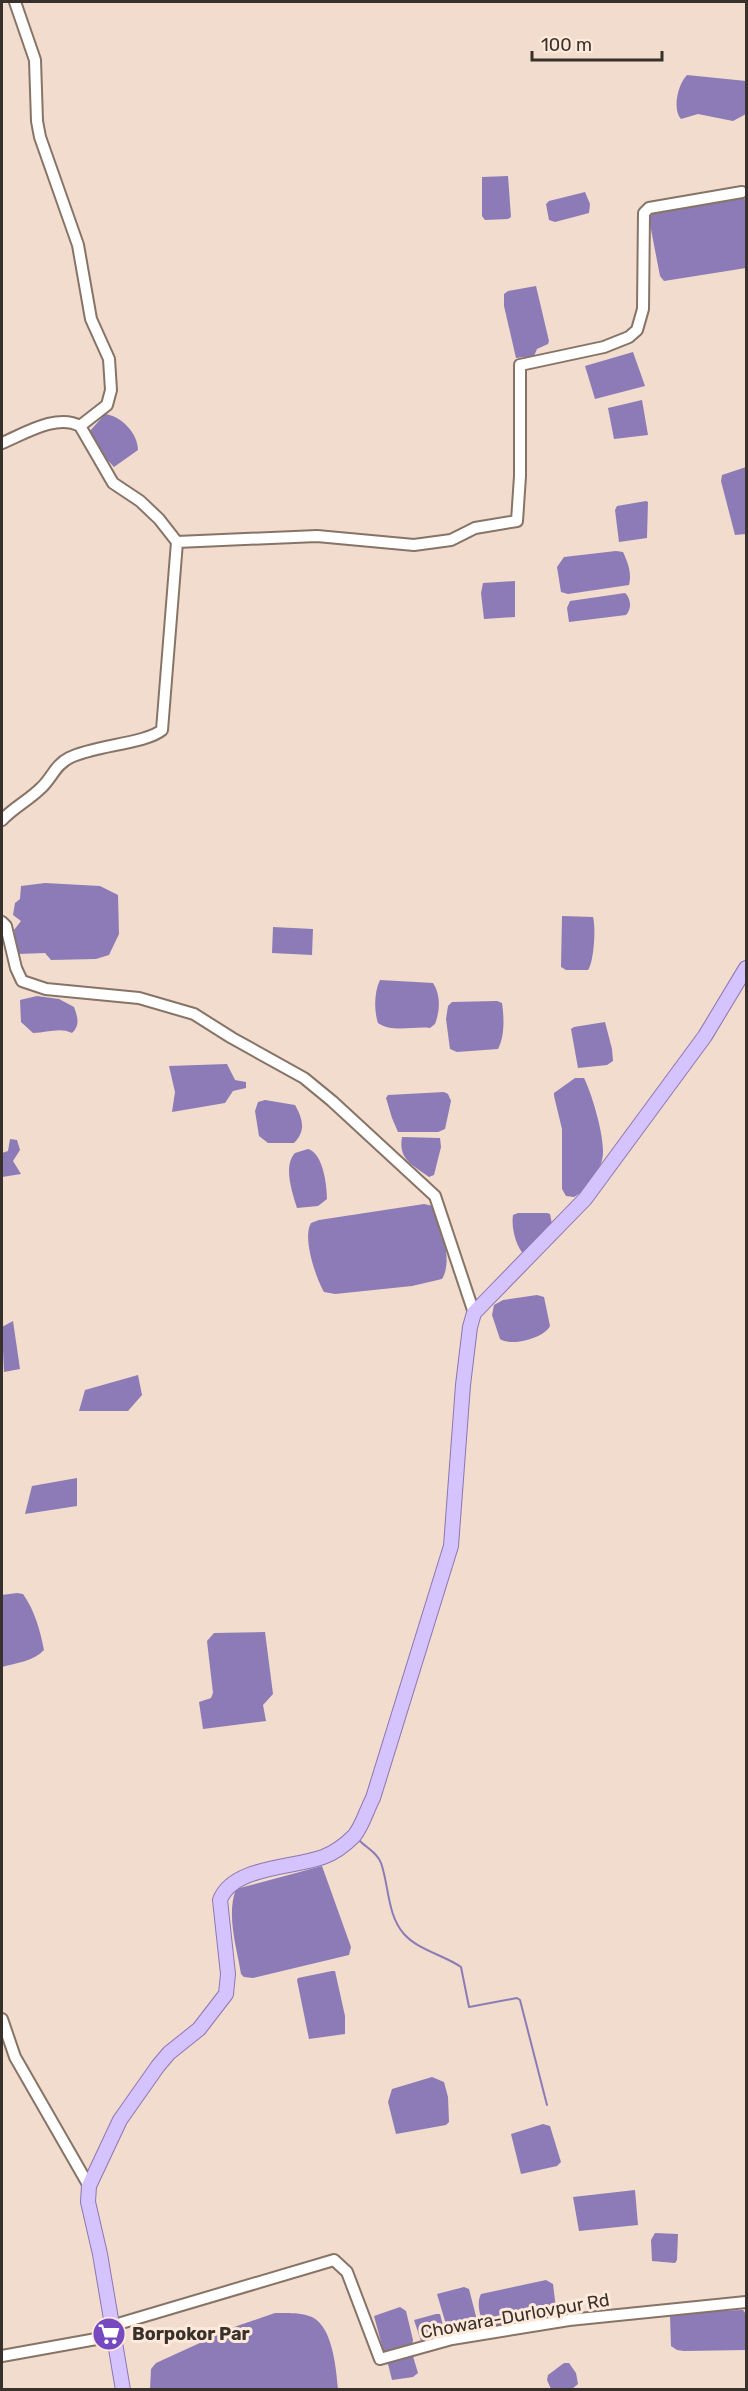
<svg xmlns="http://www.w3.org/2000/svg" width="748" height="2391" viewBox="0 0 748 2391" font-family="Rubik,sans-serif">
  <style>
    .water { fill: #8c7bb6 }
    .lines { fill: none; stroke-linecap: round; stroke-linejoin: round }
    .stream { stroke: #8c7bb6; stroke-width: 2 }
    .minor-casing { stroke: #877467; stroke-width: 14 }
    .major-casing { stroke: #8c76b3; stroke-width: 16 }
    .minor { stroke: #fff; stroke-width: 10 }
    .major { stroke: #d5c3fd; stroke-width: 14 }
    .labels { text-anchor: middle; stroke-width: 6; stroke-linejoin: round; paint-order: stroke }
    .street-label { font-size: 18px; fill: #38302b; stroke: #fee9da }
    .poi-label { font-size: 18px; font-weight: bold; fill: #38302b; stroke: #fee9da; text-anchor: start }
  </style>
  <rect width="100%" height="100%" fill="#f1dccd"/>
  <path class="water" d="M687,75L746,81V114L733,121L698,114L681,119C672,109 678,84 687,75Z
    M508,176L511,217L508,219L485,220L482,216V177Z
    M585,192L590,204L589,213L555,222L549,220L546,204L549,201Z
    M743,198L746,200V268L664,281L660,276L649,219L653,213Z
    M536,286L549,341L548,344L537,349L534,356L516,358L504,306V294L508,291Z
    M633,352L645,386L595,399L585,366Z
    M642,400L648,435L614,439L608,408Z
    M105,414C121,416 138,433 138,450L114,467L99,451L89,432Z
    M746,467V534L735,535L721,481L722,475Z
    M646,501L648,502L647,538L619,542L615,510L617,506Z
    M616,551L623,552C628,563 632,573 629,585L568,594L561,592L557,567L564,557Z
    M515,581V617L484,619L481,593L483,583Z
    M625,593C631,598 632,609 626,615L569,622L567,608L570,601Z
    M45,883L100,886L118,895L119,934L109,955L96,959L51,960L45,953L18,954L14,930L21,921L13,915L15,903L20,899L21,886Z
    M562,916L593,917C596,927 594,962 588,970H566L561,967Z
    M273,927L313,929L312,955L272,953Z
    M380,980L433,983C441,995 440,1011 435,1024L430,1028C414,1026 392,1033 378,1023C374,1011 374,992 380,980Z
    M37,996L59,999L74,1007C78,1018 80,1025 72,1033C59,1027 47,1033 33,1033L21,1022L20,1000Z
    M497,1001L502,1003C504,1017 505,1036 498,1049L457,1052L450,1049L446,1019L448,1006L452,1002Z
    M605,1022L612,1049L613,1061L607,1065L578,1068L571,1029L574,1027Z
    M227,1064L235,1080L246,1082V1088L233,1091L225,1103L172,1112L175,1092L169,1066Z
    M575,1078H584C592,1094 607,1143 602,1160C599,1173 585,1191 574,1197L566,1196L562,1189V1129L554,1096V1093Z
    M444,1092L448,1094L451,1101L445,1129L438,1132H398L392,1118L386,1098L388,1095Z
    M265,1100L295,1105C303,1119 306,1131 294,1143H268L259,1136L255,1111L258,1102Z
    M402,1137L440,1138L441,1147L434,1175L429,1177C413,1165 398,1160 402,1137Z
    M10,1139L17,1140L20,1150L13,1161L21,1174L2,1177V1153L8,1151Z
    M308,1149C323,1153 327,1185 327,1199L318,1206L297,1208C292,1192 283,1166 295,1153Z
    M424,1204L433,1206C442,1223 453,1262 442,1279L412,1286L335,1294L324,1292C316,1278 302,1238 311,1223L319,1220Z
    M518,1213H547L550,1214L552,1224L525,1256C516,1247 511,1228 513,1215Z
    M537,1295L544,1297L550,1326C544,1338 512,1347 500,1339L492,1315L494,1305L503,1300Z
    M13,1321L20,1369L4,1372L2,1327Z
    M138,1375L142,1395L128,1411H79L85,1390Z
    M77,1478V1506L25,1514L32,1486Z
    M17,1593L23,1594C35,1611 40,1630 44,1650C34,1661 16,1663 2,1667V1595Z
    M265,1632L273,1694L263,1705L266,1721L203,1729L199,1702L211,1698L213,1693L207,1641L214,1633Z
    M322,1866L351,1947L349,1955L253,1978L244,1977L241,1974C237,1948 226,1915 236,1889Z
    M332,1971H335L345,2016V2034L309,2039L297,1980L298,1978Z
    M432,2077L444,2082L448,2097L449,2122L446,2125L396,2134L388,2102L392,2089Z
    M543,2124L550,2126L561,2162L557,2166L521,2174L511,2134Z
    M635,2190L638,2225L579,2231L573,2197Z
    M655,2233L678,2234L677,2260L675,2263L652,2261L651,2240Z
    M546,2280L553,2284L557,2317L486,2327C480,2319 476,2303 481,2294Z
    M464,2287L469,2289L479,2328L477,2331L450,2338L437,2294Z
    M400,2307L406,2311L413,2340L412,2345L384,2353L374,2316Z
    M743,2310L746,2314V2350L684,2351L677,2350L671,2346L670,2316L676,2312Z
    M275,2313C286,2313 301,2312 312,2317C333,2327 336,2369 338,2389H150L151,2369L156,2363L237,2326Z
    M436,2314H440L445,2333L421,2341L414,2320Z
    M412,2353L418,2373L413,2377L392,2380L387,2360Z
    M564,2363H569L576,2373L578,2384L572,2389H551L547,2380L548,2375Z"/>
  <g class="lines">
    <path class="stream" d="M358,1839C366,1848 377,1852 381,1863C389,1885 387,1915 404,1934C418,1950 444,1955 461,1967L469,2007L517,1998L520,2000L547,2105"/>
    <defs>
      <path id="minor" d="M15,2L35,60L37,121L40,137L78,245L91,319L109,359L111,390L107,405L80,426
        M2,443C24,434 57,413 80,426L113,483L140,501L159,519L177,542L162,730C145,744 94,745 69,758C55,765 52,778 41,788C29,800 13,808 2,820
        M177,542L317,536L414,545L451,540L475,528L517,521L520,476V365L604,347L629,337L637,330L643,309L644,213L649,208L742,192
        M2,922L6,926L16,968L22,981L46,989L139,998L194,1014L232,1038L304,1078L332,1101L435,1196L474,1313
        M2,2019L15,2057L89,2186
        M111,2326L334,2260L347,2272L380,2359L452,2339L569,2320L746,2302
        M2,2356L113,2336"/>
      <path id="major" d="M123,2390L100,2254L88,2202L89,2186L120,2120L158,2066L169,2053L199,2029L226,1994L228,1974L220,1900C233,1866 294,1868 323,1857C334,1853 346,1844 354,1836C362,1827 367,1809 373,1798L451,1546L463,1385L470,1327L474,1313L585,1199L705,1036L746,968"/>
    </defs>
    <use href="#minor" class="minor-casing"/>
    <use href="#major" class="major-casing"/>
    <use href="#minor" class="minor"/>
    <use href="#major" class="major"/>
  </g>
  <defs>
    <symbol id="supermarket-disc" viewBox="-11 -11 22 22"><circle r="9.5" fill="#7649c1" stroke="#fee9da"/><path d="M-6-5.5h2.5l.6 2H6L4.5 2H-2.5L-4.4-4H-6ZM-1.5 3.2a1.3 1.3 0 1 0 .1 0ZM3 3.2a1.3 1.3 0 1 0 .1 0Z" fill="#fff"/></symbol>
  </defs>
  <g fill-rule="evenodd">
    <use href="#supermarket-disc" x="90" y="2315" width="38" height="38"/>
  </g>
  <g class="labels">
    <g class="street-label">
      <text transform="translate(515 2316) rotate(-10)" y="6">Chowara-Durlovpur Rd</text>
    </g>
    <g class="poi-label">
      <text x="132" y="2340">Borpokor Par</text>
    </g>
  </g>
  <rect width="748" height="2391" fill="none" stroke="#38302b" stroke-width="6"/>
  <path d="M532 51v9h130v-9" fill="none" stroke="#38302b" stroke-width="3"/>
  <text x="541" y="51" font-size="18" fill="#38302b" stroke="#fee9da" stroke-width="4.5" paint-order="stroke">100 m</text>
</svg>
